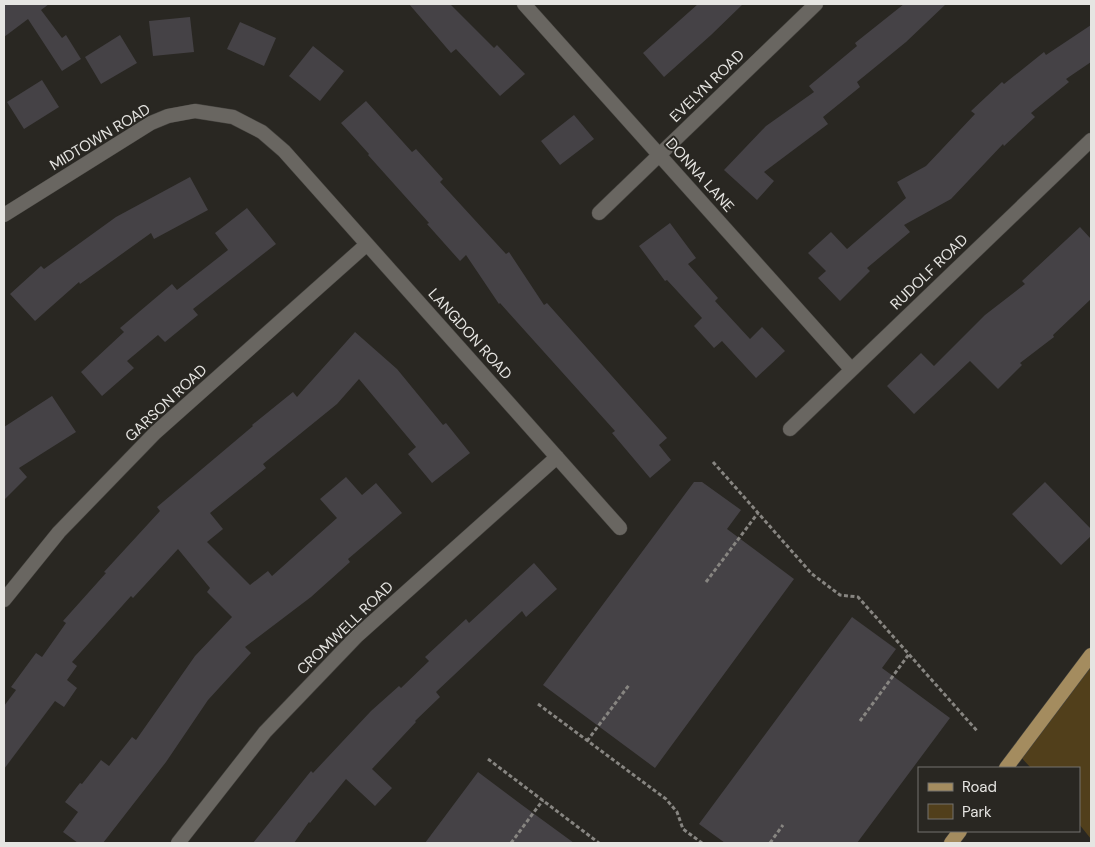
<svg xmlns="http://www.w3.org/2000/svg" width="1095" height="847" viewBox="0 0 1095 847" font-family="'DM Sans',sans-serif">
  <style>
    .green { fill: #513f1b }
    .building { fill: #454246 }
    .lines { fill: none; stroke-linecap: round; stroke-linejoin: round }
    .minor-casing { stroke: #45433f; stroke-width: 15 }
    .primary-casing { stroke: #45433f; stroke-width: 15 }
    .path { stroke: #878581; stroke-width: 3; stroke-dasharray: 4 2.5; stroke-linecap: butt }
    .minor { stroke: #696661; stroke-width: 14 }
    .primary { stroke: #a48c5f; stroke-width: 14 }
    .labels { text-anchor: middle; stroke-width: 4; stroke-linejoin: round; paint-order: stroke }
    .street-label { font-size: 15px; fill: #e6e5e2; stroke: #292722 }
  </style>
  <rect width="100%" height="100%" fill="#292722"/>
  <path class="green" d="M1091,655V839L1079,824V768H1031L1017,753Z"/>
  <path class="building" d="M4,4H49L41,10L62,38L66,35L81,59L62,71L28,19L4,37Z
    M409,4H450L494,48L497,45L525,74L500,96L456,49L451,53Z
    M698,4H743L711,35L664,77L643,53Z
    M904,4H946L906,42L857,82L860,87L823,117L828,124L764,172L774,181L757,200L724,170L766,126L814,92L809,86L857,46L855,43Z
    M190,17L194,52L153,56L149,21Z
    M240,22L276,38L264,66L227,49Z
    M1091,25V62L1066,79L1069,82L1031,113L1035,117L1004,146L1003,144L951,199L904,225L910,232L867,268L870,271L840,301L818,278L826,271L808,253L831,232L847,249L906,198L897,182L926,166L975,114L971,111L1002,82L1004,84L1044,52L1046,55Z
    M120,35L137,63L101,84L85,57Z
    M313,46L344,71L320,101L289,76Z
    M42,80L59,107L24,129L7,102Z
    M366,101L412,152L416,149L443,179L440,182L506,254L509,252L544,305L547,303L667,438L659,445L671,460L650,478L612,433L615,431L500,303L499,304L466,255L460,261L427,224L429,223L368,155L369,154L341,123Z
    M574,115L594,139L560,165L541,141Z
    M190,177L208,210L154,239L151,233L80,284L79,282L35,321L10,294L41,266L44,269L116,217Z
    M247,208L276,244L193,309L198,315L165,342L158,335L127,361L134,368L102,396L81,372L124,332L120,328L172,284L177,290L228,250L215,233Z
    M670,223L696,258L688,264L718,298L715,301L750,339L762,327L785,351L756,378L722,341L714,348L694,326L702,318L667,280L665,281L639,246Z
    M1080,227L1091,239V299L1053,335L1054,337L1020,363L1022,365L998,389L970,361L914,414L887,386L921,353L934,366L985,315L1025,284L1022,281Z
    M355,332L397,369L443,425L446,423L470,453L432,483L408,454L416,447L359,379L337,404L263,464L266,468L210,513L223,529L207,542L250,585L268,571L272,576L337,518L320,499L346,477L362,495L376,483L402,513L348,559L350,562L311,597L245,647L251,653L208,700L166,762L103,843H78L63,832L78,812L65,802L80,783L82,784L101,760L109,766L132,737L136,740L195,656L232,617L207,592L210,588L178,549L133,598L131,596L72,662L77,666L67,680L77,688L64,707L55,701L4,769V706L16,690L11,687L36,653L42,657L66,623L63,621L106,573L104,572L160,511L157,507L253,426L252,425L293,392L297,397Z
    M52,396L76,432L19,468L27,477L4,500V427Z
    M694,482H702L741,510L727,529L794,579L655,768L543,685Z
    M1045,482L1091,529V536L1061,565L1012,514Z
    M534,563L557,589L526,617L522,611L436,692L440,697L415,721L416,722L372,769L392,788L375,806L346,779L310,823L309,822L294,843H253L311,771L313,773L371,711L399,686L401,688L429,661L425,657L466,619L469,623Z
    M852,617L896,649L882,668L950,718L857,843H725L699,824Z
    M478,772L522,805L574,843H425Z"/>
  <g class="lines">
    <defs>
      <path id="minor" d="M524,4L851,369
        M599,213L816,4
        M4,215L151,123L168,116L195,111L233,117L262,132L284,151L620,528
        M790,429L1091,140
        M4,600L59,532L155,433L366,245
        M178,843L265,732L357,636L557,457"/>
      <path id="primary" d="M1006,768L1091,655
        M951,843L960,831"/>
    </defs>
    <use href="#minor" class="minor-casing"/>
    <use href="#primary" class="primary-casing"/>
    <path class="path" d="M713,462L812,574L840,595L858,597L978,732
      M706,582L758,513
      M538,704L666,799L677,812L683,829L702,843
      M860,721L909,654
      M587,741L629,685
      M488,759L599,843
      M511,843L543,800
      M770,843L783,825"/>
    <use href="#minor" class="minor"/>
    <use href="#primary" class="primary"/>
  </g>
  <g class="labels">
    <g class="street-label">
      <text transform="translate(707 86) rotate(-44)" y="5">EVELYN ROAD</text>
      <text transform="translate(100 137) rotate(-31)" y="5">MIDTOWN ROAD</text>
      <text transform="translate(700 175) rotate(48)" y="5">DONNA LANE</text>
      <text transform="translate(929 272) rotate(-44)" y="5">RUDOLF ROAD</text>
      <text transform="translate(470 334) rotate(48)" y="5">LANGDON ROAD</text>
      <text transform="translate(166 403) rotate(-43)" y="5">GARSON ROAD</text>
      <text transform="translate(345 628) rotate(-44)" y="5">CROMWELL ROAD</text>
    </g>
  </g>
  <rect width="1095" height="847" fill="none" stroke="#e6e5e2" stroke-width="10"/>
  <rect x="918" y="767" width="162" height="65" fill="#292722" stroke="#75736f"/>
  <rect x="928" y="783" width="25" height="8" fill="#a48c5f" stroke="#75736f"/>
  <text x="962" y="792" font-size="15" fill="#e6e5e2">Road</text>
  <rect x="928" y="804" width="25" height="15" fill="#513f1b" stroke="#75736f"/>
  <text x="962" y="817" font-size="15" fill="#e6e5e2">Park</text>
</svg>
